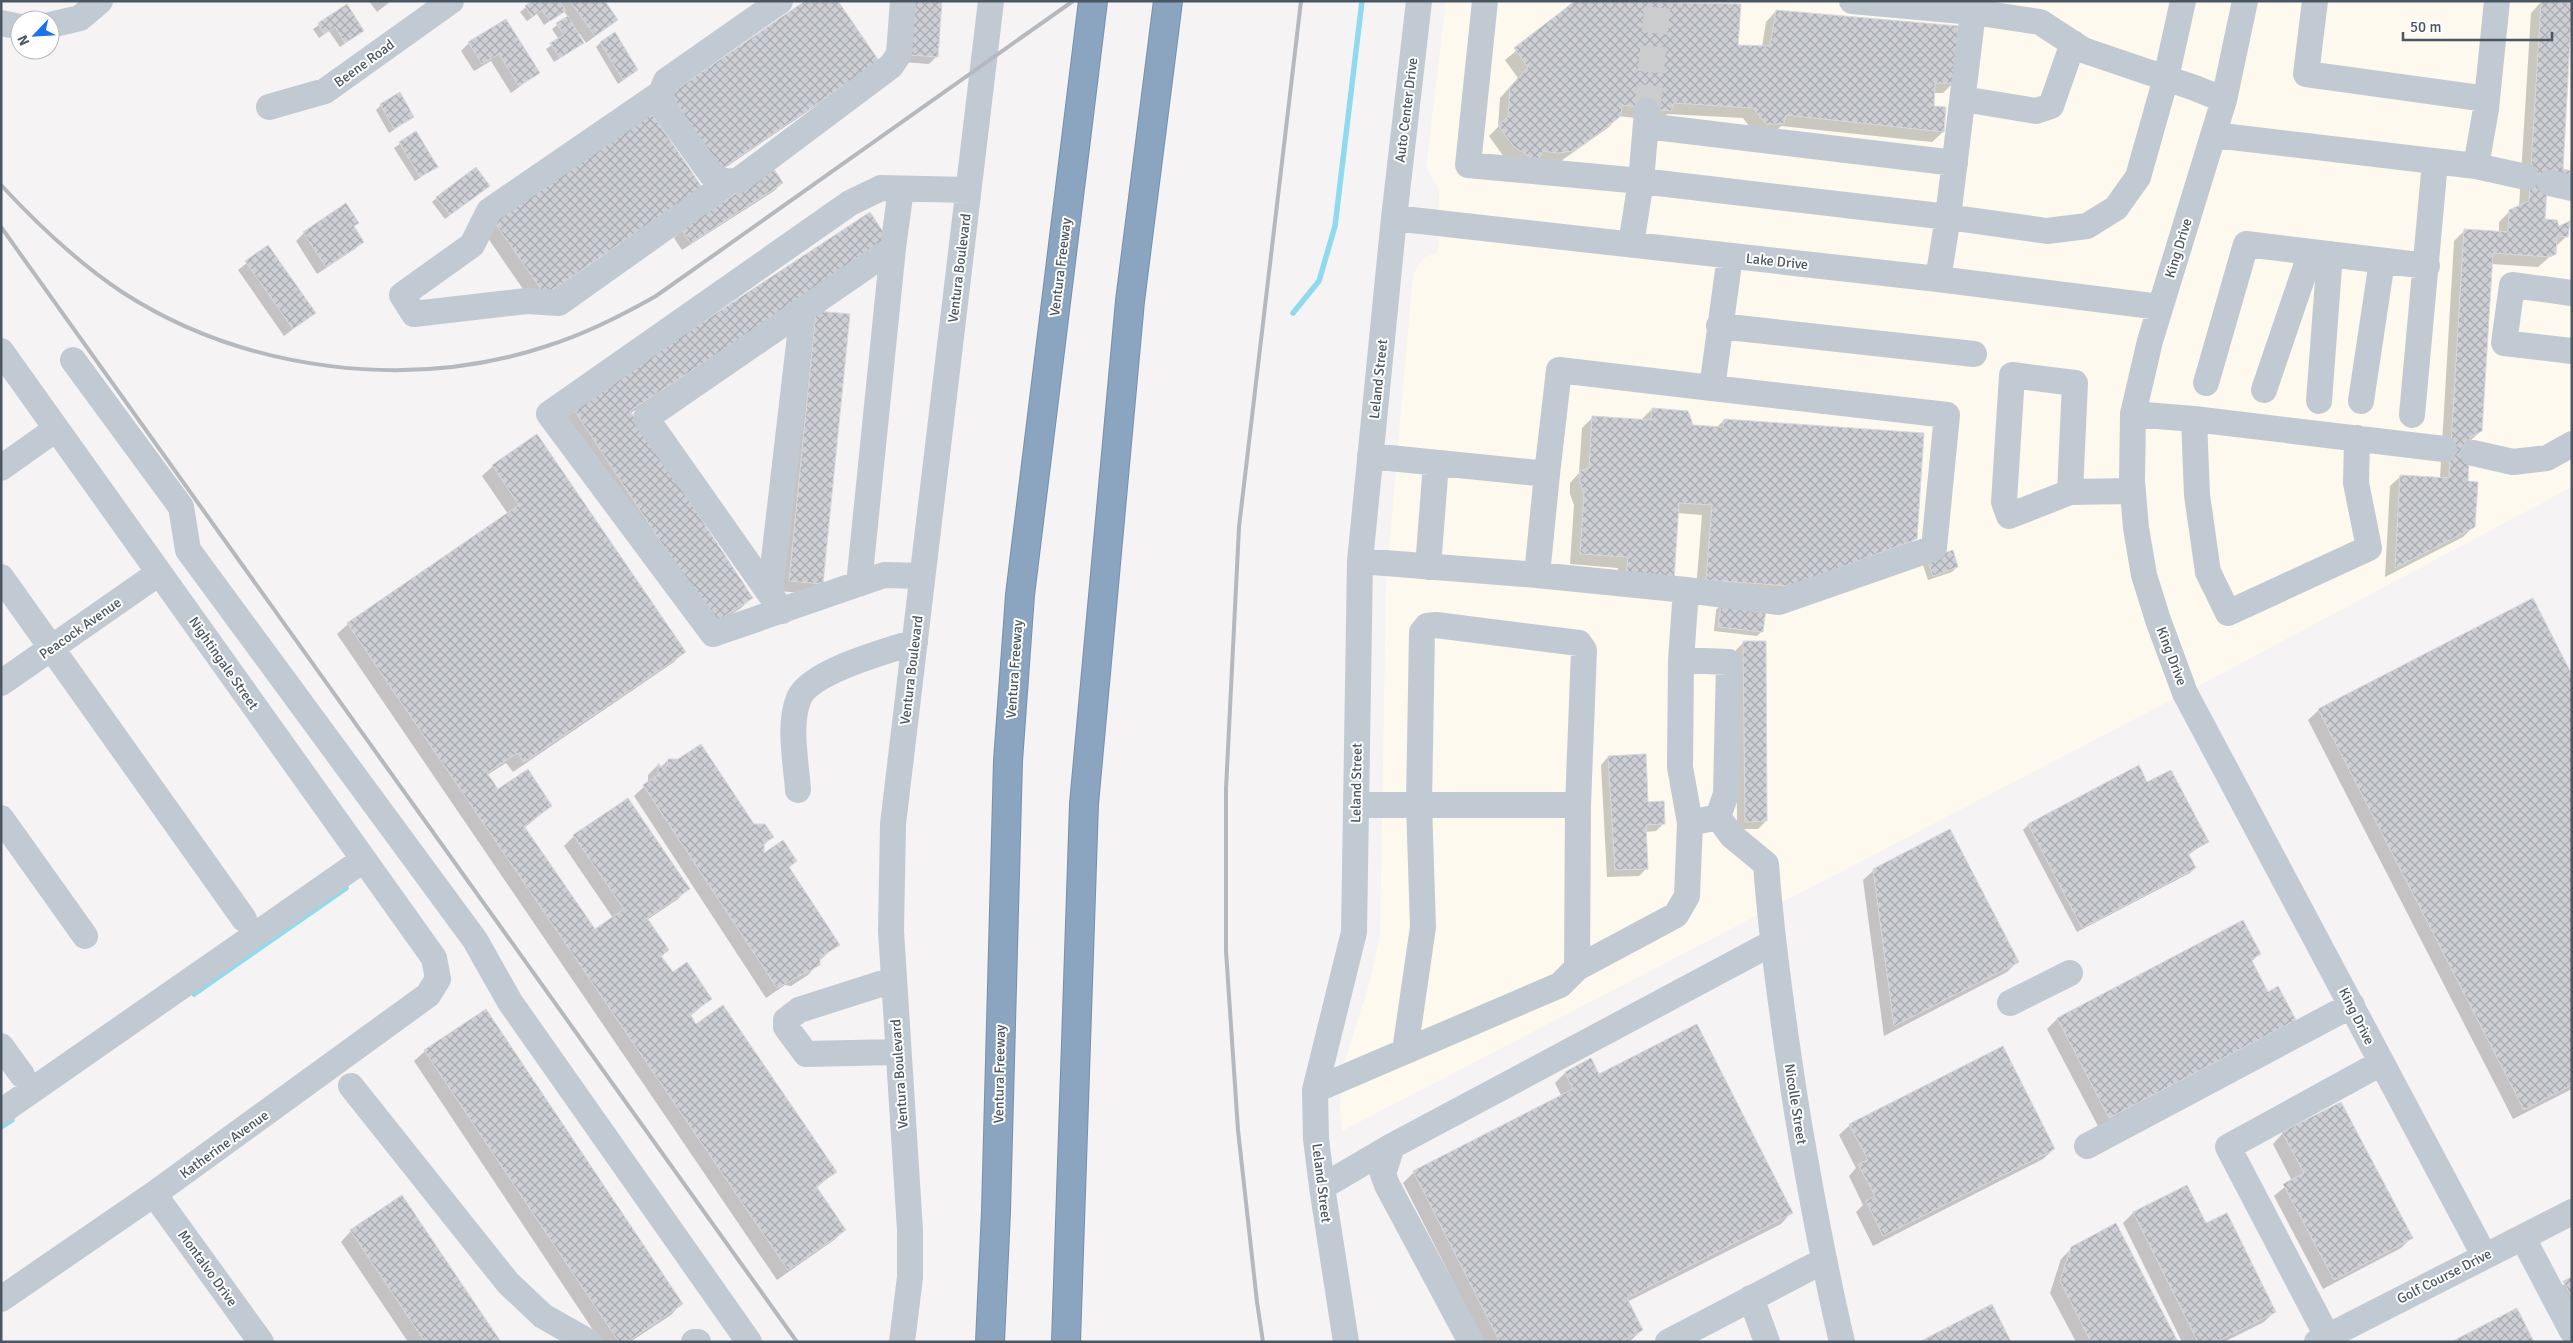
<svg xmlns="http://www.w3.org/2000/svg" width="2573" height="1343" viewBox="0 0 2573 1343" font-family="Signika,sans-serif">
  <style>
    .commercial { fill: #fdf9ef }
    .shadow { fill: #0003 }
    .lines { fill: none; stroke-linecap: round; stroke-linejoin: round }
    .stream { stroke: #90daee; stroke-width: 5.5 }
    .building { fill: url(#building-cross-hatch); stroke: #d7d9de }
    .minor-tunnel { stroke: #caccce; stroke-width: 26; stroke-dasharray: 26 13; stroke-linecap: butt }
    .highway-casing { stroke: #7690ad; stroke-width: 30 }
    .minor { stroke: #c1cad2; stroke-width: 26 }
    .highway { stroke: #8ba5c1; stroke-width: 28 }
    .rail { stroke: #b5b8bd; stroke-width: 4 }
    .labels { text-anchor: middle; stroke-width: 4; stroke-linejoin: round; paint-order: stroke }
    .street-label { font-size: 14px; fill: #4a5661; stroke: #fff }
  </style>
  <defs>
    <pattern id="building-cross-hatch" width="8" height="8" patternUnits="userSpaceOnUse" patternTransform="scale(1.25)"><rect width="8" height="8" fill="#cdcfd5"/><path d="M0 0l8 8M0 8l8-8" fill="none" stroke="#a8abb0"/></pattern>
  </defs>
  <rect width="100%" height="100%" fill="#f5f3f3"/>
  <path class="commercial" d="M1446,1H2572V487L2185,693L1342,1131L1340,1105L1343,1067L1370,981L1380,936L1386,583L1413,274L1423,258L1438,252L1439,189L1426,167Z"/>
  <path class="shadow" d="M369,1H391L377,12Z
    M534,1H604L617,20L586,43L579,33L577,34L583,43L554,62L546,49L559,40L552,29L568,17L564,11L544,25L537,14L527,21L520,12Z
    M907,1L937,56L929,64L903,62Z
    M1577,1L1740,5L1736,46L1762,47L1766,22L1776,11L1953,83L1943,93H1933L1932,107L1944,108L1943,132L1932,142L1781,126L1772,135L1755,134L1743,118L1667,114L1659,121L1619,116L1609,127L1561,161L1504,157L1489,136L1498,127L1500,98L1518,78L1505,60Z
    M2541,2L2562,172H2570L2572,141V186L2546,185L2544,221L2559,228L2567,236L2555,247L2554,253L2538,267L2491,264L2481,431L2470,441L2466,482L2474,526L2463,537L2385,577L2390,486L2401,476L2440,478L2454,241L2465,230L2499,232V222L2510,211L2519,207L2531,13Z
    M347,6L363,31L340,47L329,31L319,38L313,29Z
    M506,20L538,73L511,93L491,61L474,71L461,51L469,43Z
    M600,43L637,70L618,84L596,47Z
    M867,71L710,178L660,105Z
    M381,105L413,117L389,133L376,110Z
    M416,133L436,167L415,181L394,148Z
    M782,183L774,191L682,250L674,238L682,230Z
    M700,187L534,305L483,231L494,221Z
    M483,190L445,219L432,202L437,198Z
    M346,205L357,223L353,227L363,242L355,249L317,274L296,241L304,233Z
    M267,247L314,313L284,336L238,270Z
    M877,252L631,413L751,598L741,608L703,633L562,416Z
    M817,312L821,584L811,594L779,591L806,323Z
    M1652,409L1692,426L1716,428L1724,420L1916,538L1905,549L1778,596L1696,590L1702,515L1677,513L1616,588L1618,568L1570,564L1574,505L1570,494V483L1579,473L1582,428L1593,417L1641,420Z
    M493,466L684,651L674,662L513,772L506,763L487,775L498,791L551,806L524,828L594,931L613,918L564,846L574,836L688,888L678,899L647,920L668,950L661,957L672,974L711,999L690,1016L696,1025L835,1172L816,1188L845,1230L834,1240L777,1280L337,634L348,624L508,514L482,476Z
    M1928,560L1957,567L1952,572L1928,580L1923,565Z
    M1721,605L1762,631L1757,636L1714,631L1716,610Z
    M1744,642L1766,821L1758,829H1737L1736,650Z
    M2572,672V1089L2513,1119L2308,720L2319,710Z
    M1608,757L1664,823L1656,831L1645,832L1647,868L1639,876L1607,877L1601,765Z
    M668,760L753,825L772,837L763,846V855L795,861L788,868L838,944L819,961L818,964L808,975L791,986L785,985L766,998L634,796L648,783V775L658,765L660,768Z
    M2138,767L2147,783L2207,842L2188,855L2195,868L2190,873L2077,932L2023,830L2028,825Z
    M1874,870L2017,962L2007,972L1884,1036L1863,880Z
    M2259,954L2251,962L2267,994L2295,1020L2284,1031L2099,1128L2047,1029L2057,1019Z
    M425,1051L681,1304L671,1315L630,1342H601L414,1061Z
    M1591,1060L1599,1076L1791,1213L1781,1224L1627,1302L1642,1330L1629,1342H1484L1403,1183L1414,1172L1562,1097L1555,1083L1565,1073Z
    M1850,1125L2054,1149L2043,1159L1873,1246L1856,1212L1863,1205L1849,1176L1856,1168L1839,1135Z
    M2283,1133L2411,1238L2401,1248L2323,1289L2274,1196L2292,1181L2273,1144Z
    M2186,1187L2206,1225L2275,1311L2264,1322L2224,1342H2182L2123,1223L2133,1213Z
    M351,1231L499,1342H408L341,1242Z
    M2072,1248L2177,1342H2076L2050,1293L2061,1259Z
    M2572,1278V1328L2553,1293Z"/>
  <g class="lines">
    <path class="stream" d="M1293,313L1319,281L1335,226L1362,1
      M194,994L346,888
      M1,1127L12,1120"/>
  </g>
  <path class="building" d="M531,1H559L566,11L550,21L542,10L532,17L525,6Z
    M570,1H605L618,20L595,36Z
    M805,1H838L879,61L721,169L670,94Z
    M914,1H942L938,57L910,55Z
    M1575,1L1741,4L1738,45L1770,46L1776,10L1958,26L1954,83H1935L1934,106L1946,107L1944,132L1786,115L1784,124H1766L1753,108L1674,103L1671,111L1622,105L1621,116L1584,144L1573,151L1557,153L1543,151L1537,161L1514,147L1498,125L1508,117L1510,87L1528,67L1514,48Z
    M2541,1L2572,3L2563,169L2572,171V176L2548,174L2545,219L2557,220L2559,226L2570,221L2568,237L2557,236L2556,254L2550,257L2493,253L2482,431L2470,437L2468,481L2478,482L2475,527L2395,568L2400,475L2449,478L2464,229L2508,232L2509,210L2529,201Z
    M347,4L364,31L345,43L335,27L324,34L318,23Z
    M568,16L584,43L560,58L550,43L564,35L556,23Z
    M506,19L540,73L519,86L499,54L482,64L468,42Z
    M615,32L638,70L623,80L600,42Z
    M400,92L414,117L394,129L380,104Z
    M650,111L702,187L545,295L493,220Z
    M416,131L438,167L420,177L399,142Z
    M476,167L490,186L450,215L436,197Z
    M774,169L783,183L691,243L681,229Z
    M346,203L359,223L354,226L364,242L326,267L303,232Z
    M870,212L889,241L630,411L753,598L714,623L571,405L607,385Z
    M268,245L316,313L293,329L245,261Z
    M816,311L850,314L823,584L789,581Z
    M1652,408L1688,411L1693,425L1723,427L1724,419L1924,433L1917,539L1790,586L1706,580L1712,505L1679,503L1674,581L1626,578L1628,557L1580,554L1584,494L1580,482V471L1589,468L1592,416L1651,420Z
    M537,434L686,652L524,762L517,753L487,773L498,789L528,769L552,806L524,826L595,929L624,909L573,835L628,798L690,889L647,918L669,950L661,956L673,972L687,962L712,999L690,1014L696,1024L723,1005L837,1172L816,1186L846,1230L788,1270L347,623L519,505L492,465Z
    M1953,550L1958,567L1933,576L1927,559Z
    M2533,598L2570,671L2572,670V1085L2524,1110L2318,709Z
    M1721,604L1766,609L1763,632L1718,627Z
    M1743,641H1766L1767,821L1745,822Z
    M701,744L754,824H765L774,837L764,843V853L783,840L797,861L789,867L840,945L820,957V965L777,988L643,785L658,775V763L663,769L667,766L668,759H678Z
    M1646,754L1648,802L1664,801L1665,824L1646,825L1648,869L1615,870L1608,756Z
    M2139,765L2147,782L2171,770L2209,842L2188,853L2196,868L2082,928L2028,824Z
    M1950,829L2019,962L1894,1026L1873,869Z
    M2243,920L2261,954L2251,959L2268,992L2278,986L2296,1020L2109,1118L2057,1018Z
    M486,1009L683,1304L627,1342H619L424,1050Z
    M1697,1024L1793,1213L1627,1298L1643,1330L1621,1342H1500L1413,1171L1573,1089L1565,1072L1591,1058L1599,1074Z
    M2003,1046L2055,1149L1883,1236L1866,1201L1875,1196L1858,1164L1868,1160L1849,1124Z
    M2341,1102L2413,1238L2334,1280L2283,1184L2304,1173L2282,1132Z
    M2187,1185L2206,1223L2227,1213L2276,1312L2216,1342H2198L2133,1212Z
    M402,1195L501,1342H425L350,1230Z
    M2116,1223L2178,1342H2091L2060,1281L2071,1247Z
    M2572,1277V1298L2563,1281Z
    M1992,1304L2011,1342H1919Z
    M2517,1308L2534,1342H2451Z"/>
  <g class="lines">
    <path class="minor-tunnel" d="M1647,111L1658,1"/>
    <defs>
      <path id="highway" d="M990,1342L996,1211L1008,761L1020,595L1093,1
        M1066,1342L1084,804L1130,301L1168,1"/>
    </defs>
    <use href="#highway" class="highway-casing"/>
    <path class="minor" d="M780,1L666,81L661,93L665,110L711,174C720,181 727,183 739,180L891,66L899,54L903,1
      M1485,1L1468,165L1641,181L1647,111
      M1852,1L1973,12L2040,22L2083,50L2195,88L2224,100
      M2245,1L2224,100L2150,341L2133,414L2132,481L2136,528L2144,575L2158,620L2185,693L2484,1255
      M2315,1L2306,74L2487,99
      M1,23L20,27
      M50,25L80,18L100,1
      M661,93L489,211L472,245L402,295L414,314L527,301L559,303L729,182
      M1963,99L2036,111L2051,106L2073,43
      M269,107L325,91L451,1
      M1646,126L1955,163
      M2214,135L2476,166L2486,109L2497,1
      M2476,166L2526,177
      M2550,183L2572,188
      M1394,218L1938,279L2160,307
      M1631,244L1641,181L1948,217L1973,12
      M1938,279L1948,217L2047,231L2087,226L2116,208L2138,177L2166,78L2183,1
      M2572,293L2512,285L2504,343L2572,351
      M1719,326L1974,354
      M1,351L434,958L438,979L428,995L154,1194L1,1299
      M73,360L181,507L188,550L475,940L510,1002L749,1342
      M2206,383L2246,244L2427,266
      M2264,390L2311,252
      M2319,401L2330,254
      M2361,401L2382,261
      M2133,414L2194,419L2197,495L2208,572L2228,613L2369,548L2356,483L2357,438
      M2412,415L2435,162
      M2194,419L2444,449
      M2473,453L2513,462L2547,458L2572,444
      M1,468L56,429
      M1547,474L1559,370L1712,388L1730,256
      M2070,492L2075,383L2012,375L2004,502L2009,516L2070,492L2133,491
      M1360,561L1537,575L1547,474L1370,456
      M1428,567L1436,463
      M1537,575L1686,590L1681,660L1729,662L1726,794L1718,817L1732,836L1766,864C1772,947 1784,1029 1797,1112C1810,1189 1824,1266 1842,1342
      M922,576L884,575L713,634L549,414L850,203L881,188L968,190
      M1,577L244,919
      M859,584L893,248L901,189
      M1686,590L1779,602L1934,548L1947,415L1712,388
      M770,593L803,310
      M782,611L646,418L893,248
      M1681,660L1680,767L1690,823
      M1,683L159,573
      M798,790C796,761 788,724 799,698C811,671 887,651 915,642
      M1,818L85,936
      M1577,968L1676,915L1687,896L1690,823L1718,817
      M893,980L799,1010L786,1020V1027L806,1054L897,1052
      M2010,1003L2070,973
      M1,1046L22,1075
      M1405,1051L1423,927L1419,804L1422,632L1427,626L1436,625L1579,643L1584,650L1578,805
      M351,1086L508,1283L543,1316L589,1342
      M1315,1090L1560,985L1577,968L1578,805H1356
      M1,1112L363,860
      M2087,1146L2352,1005
      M1322,1187L1392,1146
      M154,1194L261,1342
      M2523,1238L2572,1331
      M1751,1298L1767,1342
      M2327,1336L2228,1147L2381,1063
      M694,1342H698
      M902,1342L910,1277V1230L891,931L893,824L991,1
      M1346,1342L1322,1187L1316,1139L1315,1090L1354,932L1360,561L1394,218L1419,1
      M1471,1342L1387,1185L1383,1174L1392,1146L1772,943
      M1668,1342L1823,1261
      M2317,1342L2572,1212"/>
    <use href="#highway" class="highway"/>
    <path class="rail" d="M1,185C38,225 77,262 122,292C244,371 409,392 547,346C585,334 621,316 656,296L1073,1
      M1,227L797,1342
      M1263,1342L1257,1302L1238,1130L1226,951V789L1239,527L1301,1"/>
  </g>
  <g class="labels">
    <g class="street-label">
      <text transform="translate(364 63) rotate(-36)" y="5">Beene Road</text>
      <text transform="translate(1406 110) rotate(-83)" y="5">Auto Center Drive</text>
      <text transform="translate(2178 248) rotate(-73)" y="5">King Drive</text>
      <text transform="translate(1777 261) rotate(6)" y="5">Lake Drive</text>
      <text transform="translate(1060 267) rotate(-83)" y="5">Ventura Freeway</text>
      <text transform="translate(959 268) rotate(-83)" y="5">Ventura Boulevard</text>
      <text transform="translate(1378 379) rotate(-84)" y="5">Leland Street</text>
      <text transform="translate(80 628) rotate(-35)" y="5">Peacock Avenue</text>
      <text transform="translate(2172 656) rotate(69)" y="5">King Drive</text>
      <text transform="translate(224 663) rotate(55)" y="5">Nightingale Street</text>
      <text transform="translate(1014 669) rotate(-86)" y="5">Ventura Freeway</text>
      <text transform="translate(911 670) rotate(-83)" y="5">Ventura Boulevard</text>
      <text transform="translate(1356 783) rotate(-89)" y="5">Leland Street</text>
      <text transform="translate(2357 1016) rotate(63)" y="5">King Drive</text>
      <text transform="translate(899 1074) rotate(-94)" y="5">Ventura Boulevard</text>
      <text transform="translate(999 1074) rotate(-89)" y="5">Ventura Freeway</text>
      <text transform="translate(1796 1104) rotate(81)" y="5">Nicolle Street</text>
      <text transform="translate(224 1144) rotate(-36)" y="5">Katherine Avenue</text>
      <text transform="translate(1322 1183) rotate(83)" y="5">Leland Street</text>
      <text transform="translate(208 1268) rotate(54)" y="5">Montalvo Drive</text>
      <text transform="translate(2444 1276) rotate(-27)" y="5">Golf Course Drive</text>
    </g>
  </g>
  <rect width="2573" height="1343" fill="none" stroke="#4a5661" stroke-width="5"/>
  <g transform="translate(35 35) rotate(245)"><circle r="24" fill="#ffffff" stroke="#b7bbc0"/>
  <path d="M0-4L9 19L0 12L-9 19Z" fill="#1a73e8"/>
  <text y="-8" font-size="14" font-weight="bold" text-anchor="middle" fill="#4a5661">N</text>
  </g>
  <path d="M2403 32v8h149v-8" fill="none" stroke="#4a5661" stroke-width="2.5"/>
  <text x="2410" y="32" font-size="15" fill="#4a5661" stroke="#ffffff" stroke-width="4" paint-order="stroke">50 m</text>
</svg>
